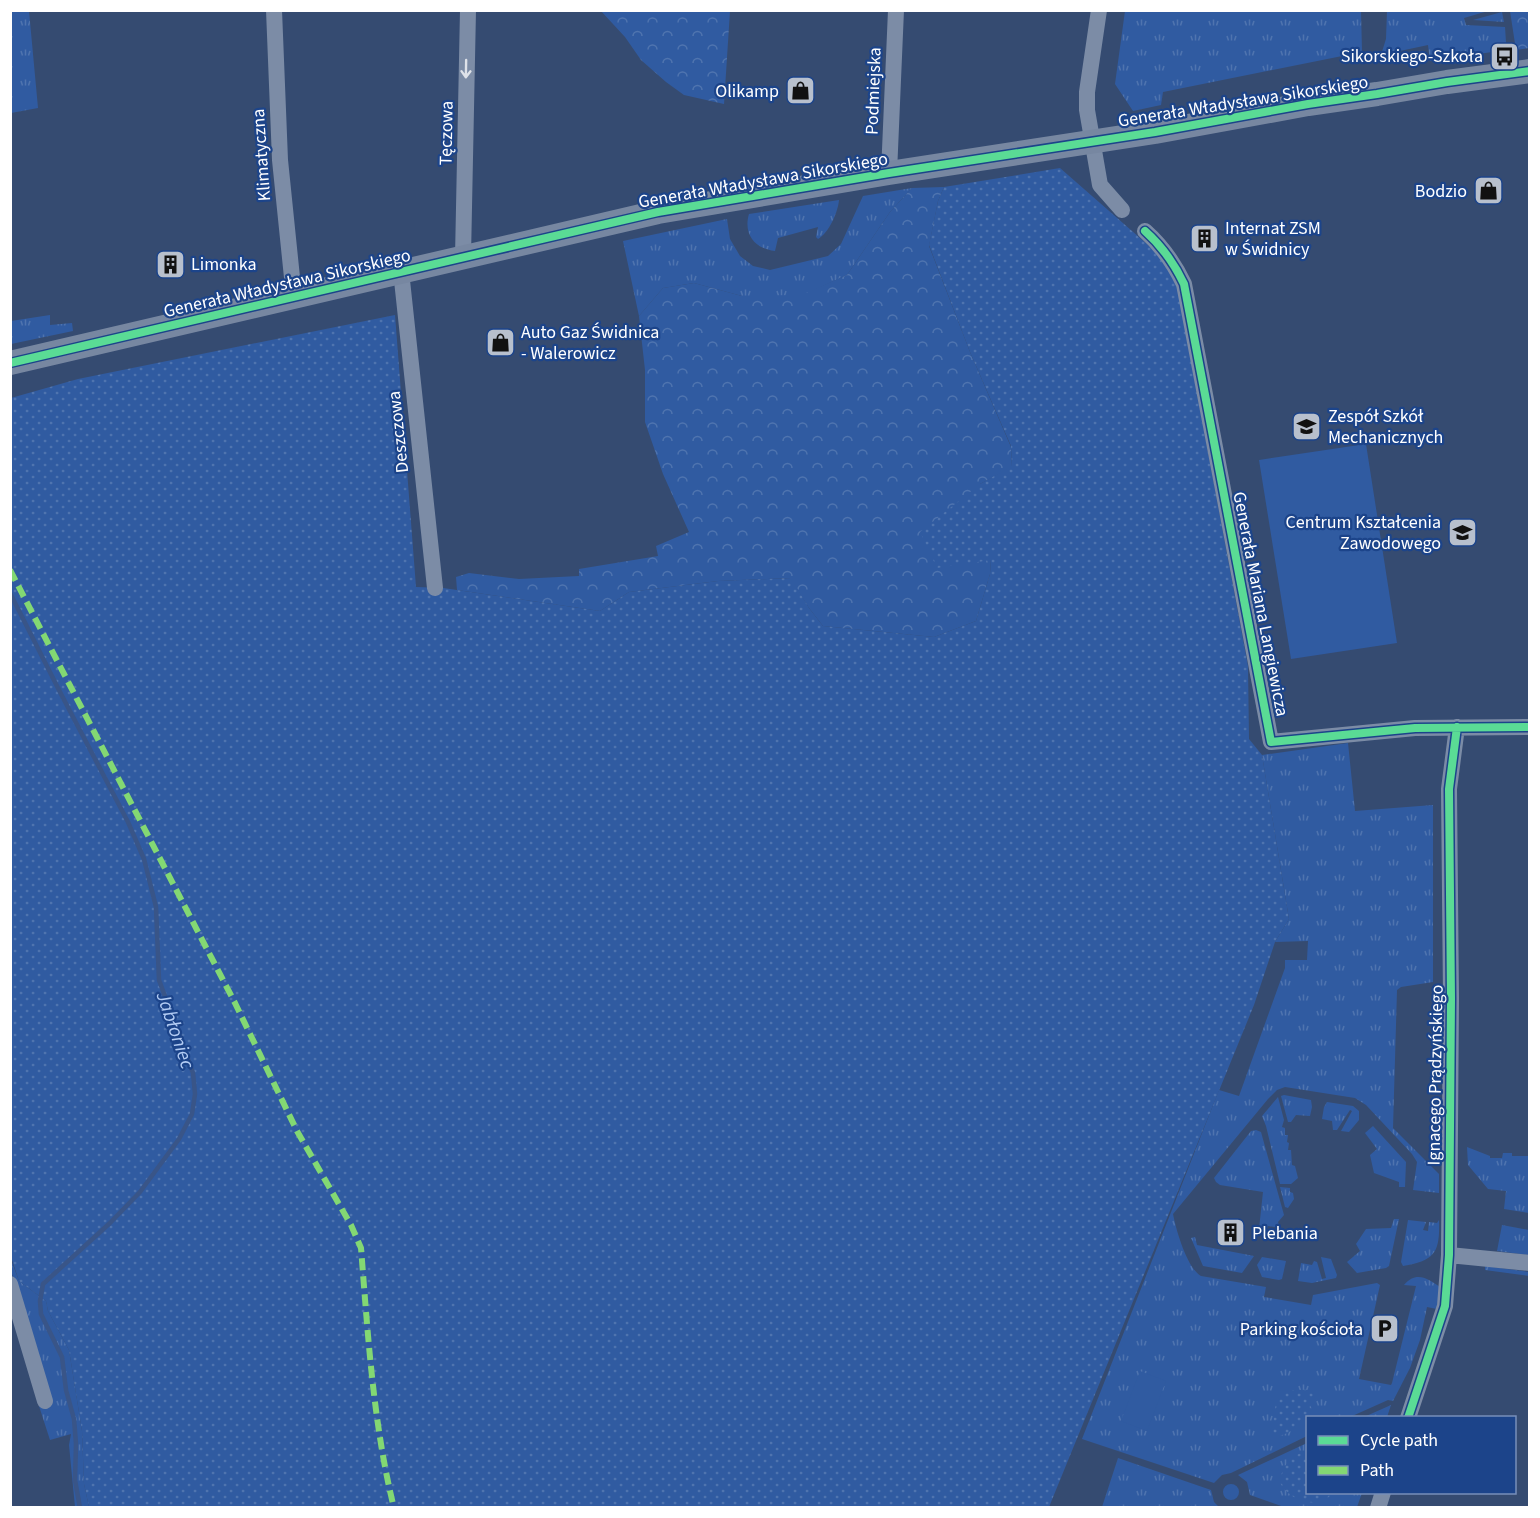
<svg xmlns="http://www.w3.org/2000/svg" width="1540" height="1518" viewBox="0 0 1540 1518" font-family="'Source Sans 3',sans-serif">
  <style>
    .grass { fill: url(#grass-tufts) }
    .forest { fill: url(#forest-crowns) }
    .park { fill: url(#park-dots) }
    .pitch { fill: #305ba1 }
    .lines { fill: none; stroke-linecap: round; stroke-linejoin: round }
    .stream { stroke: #395588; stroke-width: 4.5 }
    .street { stroke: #7c8ca6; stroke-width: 16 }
    .secondary { stroke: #7787a1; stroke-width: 24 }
    .quiet { stroke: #83d873; stroke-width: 6; stroke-dasharray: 12 6; stroke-linecap: butt }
    .cycleway-casing { stroke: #1c448a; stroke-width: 11 }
    .cycleway { stroke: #5adb95; stroke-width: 8 }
    .oneway { stroke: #dee2e9 }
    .labels { text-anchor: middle; stroke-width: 4.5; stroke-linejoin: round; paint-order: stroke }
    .poi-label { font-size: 18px; fill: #fff; stroke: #1c448a; text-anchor: end }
    .street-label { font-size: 18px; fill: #fff; stroke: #1c448a }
    .water-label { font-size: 20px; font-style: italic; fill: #b3ccf4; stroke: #1c448a }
  </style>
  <defs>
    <pattern id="grass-tufts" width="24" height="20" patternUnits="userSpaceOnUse" patternTransform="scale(1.5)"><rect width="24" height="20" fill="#305ba1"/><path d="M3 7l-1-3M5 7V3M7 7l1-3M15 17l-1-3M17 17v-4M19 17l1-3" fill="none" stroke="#4f74af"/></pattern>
    <pattern id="forest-crowns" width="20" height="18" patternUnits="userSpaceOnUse" patternTransform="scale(1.5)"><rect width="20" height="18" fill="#305ba1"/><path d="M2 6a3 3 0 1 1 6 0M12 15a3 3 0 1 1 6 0" fill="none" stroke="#4f74af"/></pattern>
    <pattern id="park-dots" width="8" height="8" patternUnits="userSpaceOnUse" patternTransform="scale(1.5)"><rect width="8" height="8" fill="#305ba1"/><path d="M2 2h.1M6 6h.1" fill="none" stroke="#4f74af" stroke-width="1.8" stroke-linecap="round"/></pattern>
  </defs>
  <rect width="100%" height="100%" fill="#354b71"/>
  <path class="grass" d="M11,10L29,11L38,108L11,113Z
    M1125,11H1361L1362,52L1163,92L1161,105L1133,111L1115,84Z
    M1387,11H1488L1464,18L1466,25L1505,27L1506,43L1493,47L1492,52L1430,61L1428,45L1381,55L1386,39Z
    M1502,12L1504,22L1473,20Z
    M912,188L890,212L847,275L801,296H742L694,283L663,288L639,316L623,241L727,219L730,239L740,256L753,266L770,270L828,256L841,244L863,196Z
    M839,200C838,212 829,233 818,239L816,237L818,227L778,238L775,251C755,249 743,234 749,214Z
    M50,315V325L72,323L73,331L11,344V321Z
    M1348,743L1355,811L1433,805V982L1401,987L1397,990L1393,1128L1439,1174V1193L1413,1190L1417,1162L1412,1154L1366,1105L1355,1098L1285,1087L1277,1090L1268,1099L1173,1214C1176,1230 1187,1268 1201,1276L1266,1287L1264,1297L1311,1305L1313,1295L1377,1283L1380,1285L1359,1379L1391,1385L1392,1383L1416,1286L1404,1285C1416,1271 1427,1278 1440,1287L1437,1309L1427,1307L1420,1340L1410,1368L1393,1401L1388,1400L1350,1417L1308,1418L1307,1436L1231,1473L1222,1475L1214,1483L1082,1439L1219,1090L1239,1096L1285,968V960H1307L1308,941L1275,942L1289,919L1262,755Z
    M1284,1095L1311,1100L1312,1107L1310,1116L1296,1115L1291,1122H1288L1281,1096Z
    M1278,1097L1284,1120L1282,1127L1285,1128V1135H1288L1287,1142L1289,1143L1288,1150H1291L1292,1165L1295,1166L1298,1178L1291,1184H1280L1266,1126L1262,1116Z
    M1327,1102L1353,1106L1359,1111V1120L1349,1132L1341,1131L1352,1111L1350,1110L1337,1130H1333L1332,1121L1322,1119L1324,1107Z
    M1373,1126L1406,1162L1405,1187H1399V1182L1374,1173L1370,1155L1377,1149L1365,1133Z
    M1256,1130L1261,1132L1284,1215L1278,1222L1280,1228L1268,1226L1266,1231L1259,1229L1263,1192L1220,1185L1216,1182L1214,1178L1251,1131Z
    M1467,1147L1490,1156V1158H1502L1503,1153H1512V1156H1529V1213L1504,1209L1506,1191L1488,1189L1468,1165Z
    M1280,1187L1290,1188V1192L1293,1193L1294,1199L1288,1208L1285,1207Z
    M1394,1219H1399L1389,1266L1386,1268L1357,1273L1347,1262L1360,1251L1356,1244L1366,1229L1391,1228Z
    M1408,1220L1426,1222L1423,1230L1428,1231L1429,1222L1437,1223L1439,1220C1440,1251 1436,1261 1403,1266L1401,1262Z
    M1502,1225L1529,1230V1255L1497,1251Z
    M1195,1237L1197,1245L1254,1256L1242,1273L1203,1266L1191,1238Z
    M10,1257L19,1281L46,1301L48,1311L69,1350L82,1431L84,1484L89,1507H75L69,1445L71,1434L50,1440L39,1406L52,1402L11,1271Z
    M1262,1257L1286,1261L1282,1279L1279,1280L1262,1277L1257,1265Z
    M1321,1257L1331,1259L1337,1275L1336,1278L1312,1283L1298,1281L1301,1263L1312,1265L1314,1261L1317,1262L1322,1279L1326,1278Z
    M1485,1266L1529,1272V1276L1485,1270Z
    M1391,1405L1387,1417H1364Z
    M1307,1443L1308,1492L1362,1493L1357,1507H1284L1250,1495L1247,1482L1238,1475Z
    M1118,1458L1211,1490L1214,1502L1219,1507H1102Z
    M1223 1492a8 8 0 1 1 16 0a8 8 0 1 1-16 0Z"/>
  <path class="forest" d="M601,11H730L724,104L684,95L666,82L641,60L625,37Z
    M1510,11H1529V48L1516,50Z
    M944,187L938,201L929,246L970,352L1011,447L1012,467L980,484L991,559L990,574L976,621L934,637L823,626L809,608L790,578L718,581L629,592L600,611L457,590L456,577L469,573L519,579L579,576V569L658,556L656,546L689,532L663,474L645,422V370L639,316L663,288L694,283L742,296L801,295L847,275L890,212L912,188Z"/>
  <path class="park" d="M1060,168L1156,252L1176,281L1248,666L1249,739L1262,755L1289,919L1275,942L1254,1005L1049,1507H89L84,1484L82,1431L69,1350L48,1311L46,1301L19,1281L11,1257V398L78,379L395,315L416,587L443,588L600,611L629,592L718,581L791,578L809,608L823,626L934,637L976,621L990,574L991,560L937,568L920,532L980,484L1012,466L1011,446L970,352L929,245L938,201L944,187Z
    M1292,1390C1302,1390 1315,1388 1321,1395L1310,1405L1315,1416L1308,1418L1307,1422C1295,1426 1285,1439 1273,1435C1271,1425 1272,1434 1273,1424C1276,1405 1273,1400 1292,1390Z
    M1307,1451L1308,1492L1333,1493C1317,1511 1289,1501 1279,1481C1285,1464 1289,1456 1307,1451Z"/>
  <path class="pitch" d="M1366,444L1397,643L1291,659L1259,460Z
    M1140,1371L1166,1381L1147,1431L1121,1421Z"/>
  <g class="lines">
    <path class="stream" d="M10,593L61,694L128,822L144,859L156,907L159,980L193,1073L195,1094L192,1114L179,1139L140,1192L110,1223L43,1284L40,1301L41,1314L62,1357L66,1390L74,1419L76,1444L75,1480L80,1508"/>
    <path class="street" d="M274,10L280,160L294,297
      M1099,10L1087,92V110L1100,185L1122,210
      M889,173L896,10
      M1145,231C1162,246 1174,263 1184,284L1271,742L1415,728L1530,727
      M463,257L468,10
      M401,271L435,588
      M1449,1255L1530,1263
      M10,1284L45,1401
      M1408,1418L1445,1306L1449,1255L1451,999L1449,789L1457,727
      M1378,1508L1383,1492"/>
    <path class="secondary" d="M10,363L658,212L889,173L1155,132L1308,104L1377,94L1447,82L1530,71"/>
    <path class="quiet" d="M10,570L235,1003L297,1131L351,1225L361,1248C368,1335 373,1423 394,1508"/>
    <defs>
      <path id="cycleway" d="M1145,231C1162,246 1174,263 1184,284L1271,742L1415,728L1530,727
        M10,363L658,212L889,173L1155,132L1308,104L1377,94L1447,82L1530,71
        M1408,1418L1445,1306L1449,1255L1451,999L1449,789L1457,727"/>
    </defs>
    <use href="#cycleway" class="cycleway-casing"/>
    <use href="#cycleway" class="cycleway"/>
  </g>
  <defs><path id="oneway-shaft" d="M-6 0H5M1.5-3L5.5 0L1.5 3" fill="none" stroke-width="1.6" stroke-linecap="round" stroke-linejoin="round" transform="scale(1.5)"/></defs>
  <use class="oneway" href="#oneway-shaft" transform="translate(466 69) rotate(91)"/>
  <defs>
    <symbol id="bus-square" viewBox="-11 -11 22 22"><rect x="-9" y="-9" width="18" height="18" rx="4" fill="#b8c0cd" stroke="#1c448a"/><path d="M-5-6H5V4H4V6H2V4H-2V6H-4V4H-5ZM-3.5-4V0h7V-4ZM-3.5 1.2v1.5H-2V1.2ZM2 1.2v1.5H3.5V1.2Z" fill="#111"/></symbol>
    <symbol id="shop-square" viewBox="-11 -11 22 22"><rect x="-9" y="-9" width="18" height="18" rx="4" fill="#b8c0cd" stroke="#1c448a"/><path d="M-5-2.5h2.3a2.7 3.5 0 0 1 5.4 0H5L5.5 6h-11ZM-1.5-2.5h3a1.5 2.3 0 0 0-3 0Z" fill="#111"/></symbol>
    <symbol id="building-square" viewBox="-11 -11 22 22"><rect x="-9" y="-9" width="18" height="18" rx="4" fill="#b8c0cd" stroke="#1c448a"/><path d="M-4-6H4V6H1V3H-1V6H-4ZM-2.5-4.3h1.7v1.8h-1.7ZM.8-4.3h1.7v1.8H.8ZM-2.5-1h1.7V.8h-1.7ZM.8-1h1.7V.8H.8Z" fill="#111"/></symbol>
    <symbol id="university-square" viewBox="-11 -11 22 22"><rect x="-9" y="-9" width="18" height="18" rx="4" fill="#b8c0cd" stroke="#1c448a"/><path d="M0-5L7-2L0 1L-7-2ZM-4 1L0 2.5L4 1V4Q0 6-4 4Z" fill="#111"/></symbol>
    <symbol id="parking-square" viewBox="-11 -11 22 22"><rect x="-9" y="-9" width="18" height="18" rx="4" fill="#b8c0cd" stroke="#1c448a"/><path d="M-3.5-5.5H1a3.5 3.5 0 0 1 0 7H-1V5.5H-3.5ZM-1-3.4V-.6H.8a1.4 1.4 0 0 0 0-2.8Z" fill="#111"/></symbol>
  </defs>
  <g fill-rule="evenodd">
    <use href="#bus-square" x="1488" y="40" width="33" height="33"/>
    <use href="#shop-square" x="784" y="74" width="33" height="33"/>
    <use href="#shop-square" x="1472" y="174" width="33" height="33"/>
    <use href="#building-square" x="1188" y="222" width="33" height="33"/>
    <use href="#building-square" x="154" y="248" width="33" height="33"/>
    <use href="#shop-square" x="484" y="326" width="33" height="33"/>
    <use href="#university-square" x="1290" y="410" width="33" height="33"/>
    <use href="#university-square" x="1446" y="516" width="33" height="33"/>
    <use href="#building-square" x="1214" y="1216" width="33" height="33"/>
    <use href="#parking-square" x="1368" y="1312" width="33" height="33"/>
  </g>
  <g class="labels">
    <g class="poi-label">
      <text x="1483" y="62">Sikorskiego-Szkoła</text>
      <text x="779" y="97">Olikamp</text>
      <text x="1467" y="197">Bodzio</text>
      <text x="1225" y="234" text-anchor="start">Internat ZSM<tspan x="1225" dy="21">w Świdnicy</tspan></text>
      <text x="191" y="270" text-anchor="start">Limonka</text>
      <text x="521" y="338" text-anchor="start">Auto Gaz Świdnica<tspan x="521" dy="21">- Walerowicz</tspan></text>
      <text x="1328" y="422" text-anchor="start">Zespół Szkół<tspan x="1328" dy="21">Mechanicznych</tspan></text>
      <text x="1441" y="528">Centrum Kształcenia<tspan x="1441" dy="21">Zawodowego</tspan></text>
      <text x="1252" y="1239" text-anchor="start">Plebania</text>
      <text x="1363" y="1335">Parking kościoła</text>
    </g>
    <g class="street-label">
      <text transform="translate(873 91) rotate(-88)" y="6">Podmiejska</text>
      <text transform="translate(1243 101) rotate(-9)" y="6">Generała Władysława Sikorskiego</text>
      <text transform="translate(446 133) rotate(-89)" y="6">Tęczowa</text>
      <text transform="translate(261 155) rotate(-94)" y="6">Klimatyczna</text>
      <text transform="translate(763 180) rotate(-10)" y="6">Generała Władysława Sikorskiego</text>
      <text transform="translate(287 283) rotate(-13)" y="6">Generała Władysława Sikorskiego</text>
      <text transform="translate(398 432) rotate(-96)" y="6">Deszczowa</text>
      <text transform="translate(1261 604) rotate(79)" y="6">Generała Mariana Langiewicza</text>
      <text transform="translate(1435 1075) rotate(-89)" y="6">Ignacego Prądzyńskiego</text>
    </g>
    <g class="water-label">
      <text transform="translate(176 1030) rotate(71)" y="7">Jabłoniec</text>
    </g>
  </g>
  <rect width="1540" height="1518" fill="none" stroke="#ffffff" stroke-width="24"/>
  <rect x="1306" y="1416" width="210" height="78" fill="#1c448a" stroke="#778fb9" stroke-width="1.5"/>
  <rect x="1318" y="1436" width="30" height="9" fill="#5adb95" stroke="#778fb9" stroke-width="1.5"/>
  <text x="1360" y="1446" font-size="18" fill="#ffffff">Cycle path</text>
  <rect x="1318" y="1466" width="30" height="9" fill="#83d873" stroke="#778fb9" stroke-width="1.5"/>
  <text x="1360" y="1476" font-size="18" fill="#ffffff">Path</text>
</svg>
